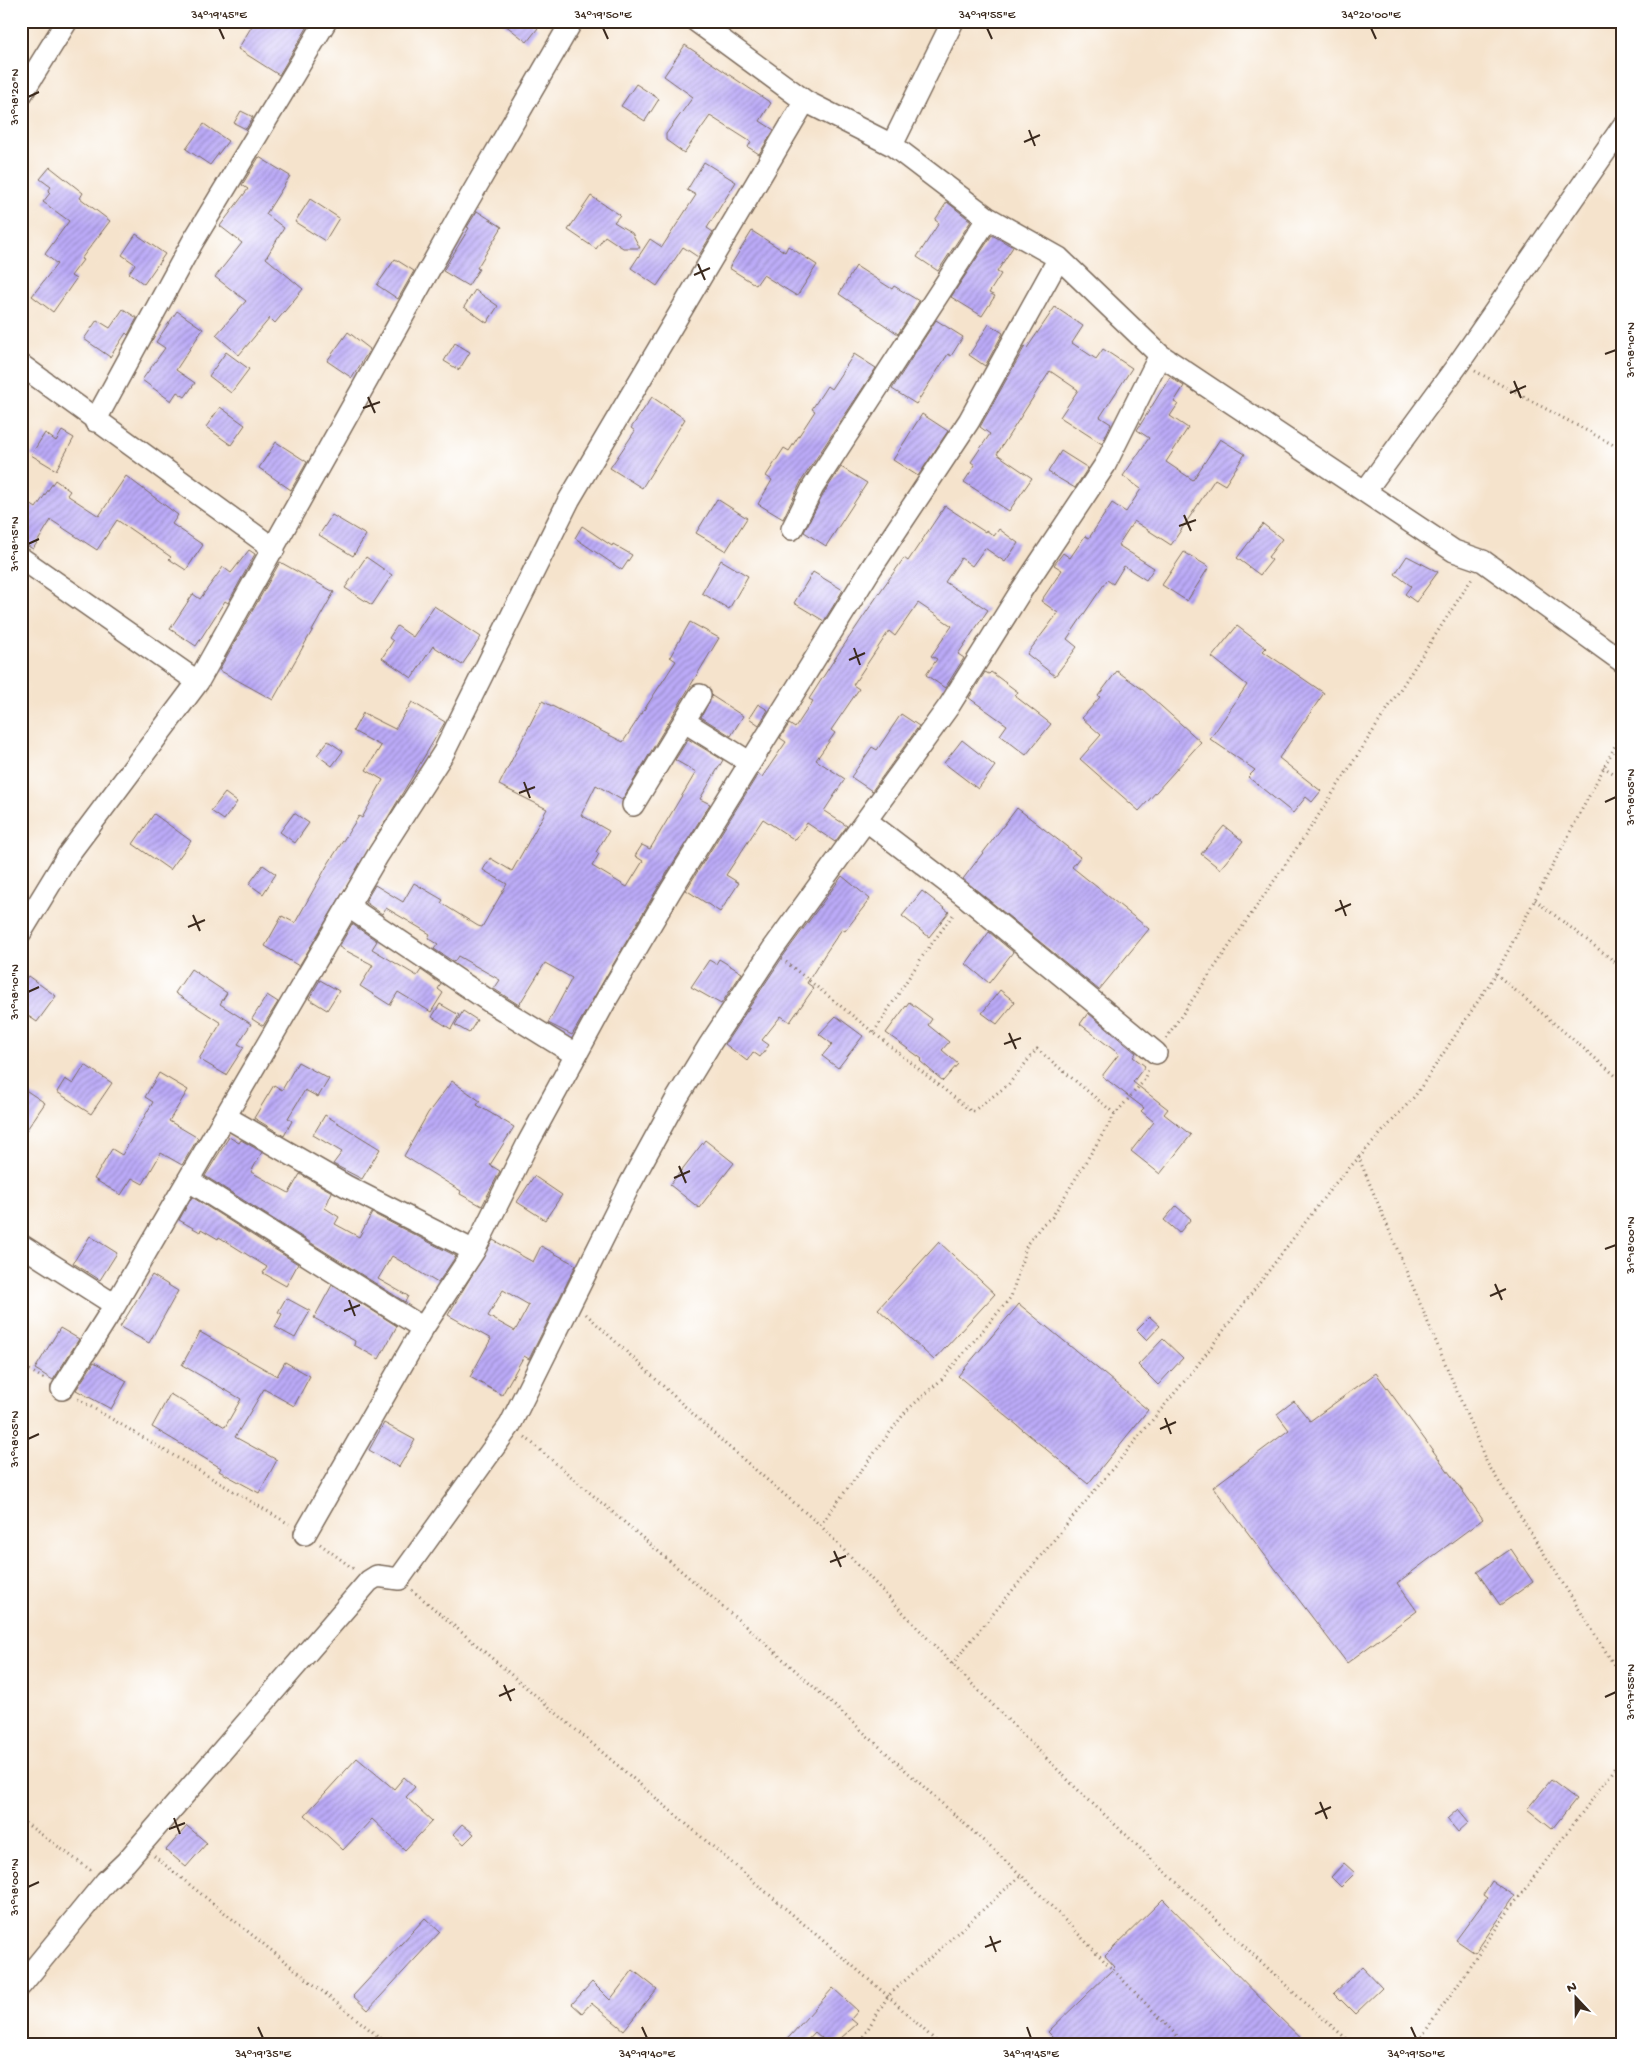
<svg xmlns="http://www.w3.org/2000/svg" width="1644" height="2066" viewBox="0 0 1644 2066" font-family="'Gochi Hand',sans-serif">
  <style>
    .building { fill: url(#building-hatch); fill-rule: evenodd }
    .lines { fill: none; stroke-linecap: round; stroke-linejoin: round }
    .minor-casing { stroke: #7c6b5b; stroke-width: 24 }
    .path { stroke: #7c6b5b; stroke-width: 3; stroke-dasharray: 1 4; stroke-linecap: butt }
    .minor { stroke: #fff; stroke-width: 21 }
    .ticks { fill: none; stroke: #3b2a1e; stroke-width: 2 }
    .neatline { fill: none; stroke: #3b2a1e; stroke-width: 2 }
    .ticks-label { font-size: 12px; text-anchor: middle; fill: #3b2a1e }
  </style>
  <defs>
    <pattern id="building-hatch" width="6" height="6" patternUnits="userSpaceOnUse" patternTransform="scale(1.25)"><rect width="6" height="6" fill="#bbaaf8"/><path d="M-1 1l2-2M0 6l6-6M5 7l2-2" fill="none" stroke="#998bc8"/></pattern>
  </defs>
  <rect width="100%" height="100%" fill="#fff"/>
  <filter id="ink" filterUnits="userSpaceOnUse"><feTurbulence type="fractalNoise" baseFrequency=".02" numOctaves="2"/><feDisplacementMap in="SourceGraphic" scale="10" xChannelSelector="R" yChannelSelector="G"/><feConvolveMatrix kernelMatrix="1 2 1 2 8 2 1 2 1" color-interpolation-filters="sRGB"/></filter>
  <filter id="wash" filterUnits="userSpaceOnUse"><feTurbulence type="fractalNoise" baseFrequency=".0096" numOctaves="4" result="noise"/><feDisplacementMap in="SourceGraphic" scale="20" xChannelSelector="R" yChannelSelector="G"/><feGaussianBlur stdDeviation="1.12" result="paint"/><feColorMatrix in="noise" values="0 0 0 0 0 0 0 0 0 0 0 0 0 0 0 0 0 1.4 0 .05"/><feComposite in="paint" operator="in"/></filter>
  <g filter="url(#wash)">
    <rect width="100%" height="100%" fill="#f5e3cc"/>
    <g id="blocks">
      <path class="building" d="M255,21H311L279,75L238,49Z
        M500,21H529L538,28L527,42Z
        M685,45L771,103L760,121L774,130L759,154L748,147L751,142L710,116L684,153L666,140V134L693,97L664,76Z
        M636,84L659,99L645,121L621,106Z
        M241,111L253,117L246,129L234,123Z
        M204,124L228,141L210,165L186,149Z
        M259,157L290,176L266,214L284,228L266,258L303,289L275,323L270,318L239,355L216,335L246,301L215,277L242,243L220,226L248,189L242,185Z
        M704,162L736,182L707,228L713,232L698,257L683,247L657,286L631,268L650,239L662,247L696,195L687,190Z
        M50,167L83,193L80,198L110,221L81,259L83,260L71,276L76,279L53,312L32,296L57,264L45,254L69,221L43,202L50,193L48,191L51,187L40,179Z
        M591,196L620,215L614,222L632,233L640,248H623L605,236L596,249L568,230Z
        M310,199L339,218L325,241L295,222Z
        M947,202L971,221L938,271L917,257L939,223L935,220Z
        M477,211L502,227L477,268L479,269L468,286L443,271L469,228L467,227Z
        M752,231L785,252L788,246L817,265L797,296L763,275L756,285L729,268Z
        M136,234L165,254L144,284L129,273L135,264L122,255Z
        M992,235L1013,247L997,272L1001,274L989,293L995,296L982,316L951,297Z
        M395,259L414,271L398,299L377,285Z
        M856,266L892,289L894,286L919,301L898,334L839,294Z
        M475,290L498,306L487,323L464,307Z
        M1055,307L1083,326L1072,343L1096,359L1103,349L1132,368L1100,417L1111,424L1102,444L1060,417L1078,390L1050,371L997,454L1032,478L1009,511L964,482L975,465L971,462L990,434L980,427L1025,346L1027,348Z
        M123,309L137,318L128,335L126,333L110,357L84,339L97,320L110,328Z
        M177,311L203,329L176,370L195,383L185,397L177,392L171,401L142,380L165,348L156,342Z
        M936,320L963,337L951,356L948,354L916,404L892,389Z
        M989,324L1003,333L985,366L969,355Z
        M348,332L370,349L352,378L327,361Z
        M455,343L470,352L459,370L444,361Z
        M226,352L249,369L231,393L209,376Z
        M854,354L876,368L802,480L783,519L758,504L772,480L766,476L784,448L789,451L815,411L812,409L827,386L831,389Z
        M1170,377L1184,386L1174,402L1178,404L1170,416L1188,428L1166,462L1193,480L1220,439L1245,454L1225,485L1215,479L1171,545L1134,521L1118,545L1154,568L1146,580L1124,566L1113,584L1107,580L1067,639L1077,647L1055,676L1027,654L1058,613L1041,601L1062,570L1054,565L1063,553L1070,558L1085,536L1089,538L1112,503L1126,512L1141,489L1123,476L1149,438L1137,430Z
        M652,397L685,419L642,488L610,468L635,431L631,428Z
        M220,407L245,425L231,445L206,427Z
        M922,414L948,431L918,476L893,460Z
        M62,431L74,438L56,470L31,455L45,433L56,441Z
        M276,442L307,462L291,490L259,468Z
        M1061,451L1088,468L1075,488L1048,472Z
        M841,467L867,483L826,546L804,532L824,493Z
        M126,476L178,515L172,524L203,545L186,570L169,559L171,557L117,520L97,550L51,520L33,549L21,542V512L27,502L36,508L55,480L70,491L67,495L99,516Z
        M717,499L747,518L726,551L696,533Z
        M945,506L985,532L986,530L994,536L999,529L1018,543L1005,562L985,548L972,566L961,558L945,582L988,610L958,654L964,658L945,688L926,675L937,659L931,656L952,626L918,603L895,636L889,631L853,685L859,689L831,730L835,733L816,760L845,779L824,811L847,826L835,842L807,823L795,840L763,819L726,875L739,883L720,912L686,890L758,774L762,777L786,742L780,738L789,724L795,728L813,701L809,699L832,663L884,586L904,558L908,561Z
        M332,515L366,535L353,556L319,535Z
        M1263,524L1282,539L1268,557L1272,560L1260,575L1237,558Z
        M582,526L612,546L613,544L632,555L622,570L575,538Z
        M249,550L255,554L228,603L225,601L196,646L170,629L193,594L200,599L223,567L231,573Z
        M1184,552L1209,567L1187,601L1162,585Z
        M1407,556L1438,572L1416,602L1405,594L1411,586L1395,574Z
        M366,557L392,575L372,605L345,588Z
        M721,560L748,576L729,609L702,593Z
        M280,562L334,592L273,700L219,670Z
        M813,572L843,590L824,621L794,603Z
        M434,606L481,637L462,665L433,646L412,678L382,658L393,641L389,638L397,626L413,637Z
        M690,622L719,638L622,800L596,785L581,815L609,831L596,852L599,854L592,866L627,887L643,861L635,856L642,845L650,849L696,772L675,760L688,739L723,760L700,799L710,804L660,884L572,1035L548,1023L572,978L545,963L519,1005L494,989L500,980L458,956L454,962L434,949L438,944L428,938L430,934L386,908L382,914L365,902L375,885L403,902L414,883L443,900L441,903L478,926L482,927L507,884L483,870L490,858L512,871L547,809L499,785L542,701L623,742L676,661L670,657Z
        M1237,626L1266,648L1263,651L1324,693L1279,758L1321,791L1312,802L1306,797L1293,813L1248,777L1255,770L1210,739L1247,685L1212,657Z
        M1117,671L1142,689L1201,742L1139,811L1080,759L1101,735L1082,718L1100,697L1098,696Z
        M985,672L989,674L991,672L1018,692L1015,696L1051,724L1026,755L1000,735L1007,725L969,698Z
        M712,696L743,716L731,736L701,717Z
        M412,702L445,722L299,966L265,946L282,916L295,923L328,864L359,816L362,818L383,780L366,770L381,746L353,731L363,713L395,729Z
        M758,704L768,710L759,725L749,718Z
        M901,714L919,726L872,791L851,777L872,747L877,750Z
        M962,740L995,766L978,789L944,763Z
        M328,741L343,751L332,766L317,755Z
        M225,793L237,802L224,820L211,811Z
        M1017,808L1080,857L1072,867L1149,929L1099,990L963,879Z
        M294,813L309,823L295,843L280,832Z
        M154,814L191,841L170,870L133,844Z
        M1224,826L1243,841L1220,869L1201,854Z
        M263,865L276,874L263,894L249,884Z
        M842,876L870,899L845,931L842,929L825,954L807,983L814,988L790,1022L781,1016L762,1040L769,1045L760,1057L753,1052L747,1061L725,1044L784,955Z
        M922,891L949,912L929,937L902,916Z
        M352,924L377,941L372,949L417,976L421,970L441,984L438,989L443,993L431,1012L398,992L390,1005L360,986L373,965L339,947Z
        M989,932L1013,952L989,983L966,964Z
        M719,959L742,973L721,1004L691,987L709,960L716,964Z
        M191,969L227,993L220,1004L251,1024L238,1044L244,1047L226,1075L199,1059L221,1023L175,993Z
        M28,976L56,996L37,1022L21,1011V985Z
        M320,980L339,991L327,1010L309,999Z
        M1000,990L1015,1002L997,1024L982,1013Z
        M267,995L278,1002L263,1026L252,1019Z
        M909,1002L932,1019L928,1025L949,1042L942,1050L958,1064L943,1081L920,1061L922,1059L886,1033Z
        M440,1004L459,1015L451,1029L432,1017Z
        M463,1011L477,1020L469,1033L455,1025Z
        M1088,1013L1136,1053L1133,1057L1145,1066L1133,1082L1168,1109L1164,1114L1191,1135L1160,1174L1131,1151L1154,1122L1141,1111L1144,1108L1102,1076L1119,1054L1080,1024Z
        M836,1016L863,1036L838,1068L822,1056L832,1044L819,1034Z
        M298,1062L329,1079L318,1097L305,1090L288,1118L292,1121L284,1136L254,1118L274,1085L282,1090Z
        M85,1065L112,1083L91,1114L57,1092L65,1079L73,1084Z
        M159,1073L188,1090L169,1121L198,1138L182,1165L161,1153L143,1184L132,1178L121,1195L94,1179L112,1149L122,1155L153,1102L145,1097Z
        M452,1081L480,1101L477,1105L514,1127L490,1165L500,1171L482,1206L460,1194L461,1191L404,1156L428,1113Z
        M21,1087L45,1103L21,1138Z
        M325,1115L380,1149L362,1179L333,1164L342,1152L313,1135Z
        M229,1137L239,1143L241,1140L262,1152L251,1172L289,1193L300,1174L332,1192L325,1208L339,1217L335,1224L359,1237L372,1213L456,1256L438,1283L392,1256L378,1279L408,1296L405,1302L205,1176Z
        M705,1140L734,1163L699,1208L670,1185Z
        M534,1176L562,1195L545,1220L517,1202Z
        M192,1197L298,1264L286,1286L263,1273L267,1267L219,1237L218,1239L201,1229L200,1232L179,1220Z
        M1176,1206L1191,1219L1179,1233L1164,1220Z
        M90,1236L117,1253L100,1280L73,1263Z
        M493,1240L533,1262L541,1246L576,1265L529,1359L524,1356L502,1395L470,1377L491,1339L448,1315ZM503,1290L529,1305L515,1331L488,1316Z
        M939,1242L995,1294L934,1360L878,1309Z
        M152,1275L178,1291L149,1343L120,1327Z
        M332,1285L397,1326L379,1359L354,1345L355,1341L314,1318Z
        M286,1298L310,1311L295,1338L275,1327L282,1314L278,1312Z
        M1019,1304L1148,1410L1088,1484L958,1376Z
        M1150,1317L1160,1326L1147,1340L1137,1330Z
        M60,1328L79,1339L53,1380L35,1369Z
        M200,1332L277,1376L285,1362L310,1376L294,1406L264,1389L235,1437L277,1460L259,1493L219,1471L221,1468L152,1427L170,1394L225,1427L241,1399L182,1365Z
        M1163,1339L1183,1358L1158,1385L1138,1365Z
        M94,1362L127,1381L111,1409L76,1390Z
        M1376,1373L1483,1519L1397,1583L1417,1611L1347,1663L1213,1487L1289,1430L1277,1414L1294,1401L1310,1421Z
        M384,1423L415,1440L399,1467L369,1450Z
        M1511,1549L1533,1582L1500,1605L1477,1572Z
        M357,1758L394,1789L404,1777L415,1787L406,1797L432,1821L405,1850L372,1819L343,1850L305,1815Z
        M1551,1780L1576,1799L1552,1829L1527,1809Z
        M1458,1809L1469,1822L1458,1832L1447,1819Z
        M462,1824L474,1834L464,1844L453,1834Z
        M187,1826L207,1843L186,1867L166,1850Z
        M1344,1863L1355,1873L1341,1887L1331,1877Z
        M1492,1881L1515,1896L1475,1953L1456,1940L1487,1898L1483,1895Z
        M1163,1899L1276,2014L1308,2045H1061L1048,2032L1115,1967L1105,1956Z
        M425,1918L440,1932L368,2010L353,1996Z
        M1362,1967L1382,1988L1355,2014L1334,1993Z
        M633,1970L657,1989L624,2030L591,2003L582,2013L572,2004L592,1982L610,2000Z
        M833,1988L858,2011L851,2019L857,2024L833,2045H830L815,2032L803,2045H782Z"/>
    </g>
  </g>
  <g filter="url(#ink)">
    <use href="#blocks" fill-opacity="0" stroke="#7c6b5b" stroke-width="1"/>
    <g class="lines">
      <defs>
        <path id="minor" d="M696,21L805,101L892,145L988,218L1059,258L1160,355L1454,551L1483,561L1623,662
          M21,95L67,21
          M892,145L953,21
          M21,365L274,549
          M95,421L192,243L326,21
          M1366,490L1459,363L1623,126
          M792,529L813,487L988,218
          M21,558L198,682
          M685,722L749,762
          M633,805L700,695
          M867,821L966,897L1156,1053
          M349,907L489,1001L576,1055
          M21,932L68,855L198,682L458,218L572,21
          M226,1117L346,1186L474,1251
          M188,1180L423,1328
          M21,1245L115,1305
          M62,1389L115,1305L378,855L444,752L569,500L805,101
          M305,1534L423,1328L474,1251L528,1143L606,1000L671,890L872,567L969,421L1059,258
          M21,1985L106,1881L126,1862L369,1581L377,1576L399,1579L510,1425L630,1184L677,1098L710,1044L772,950L949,706L1019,594L1105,465L1160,355"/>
      </defs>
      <use href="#minor" class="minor-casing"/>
      <path class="path" d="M1475,371L1623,450
        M1603,767L1623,779
        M1535,900L1623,968
        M786,962L972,1112L1008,1085L1037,1049L1115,1114
        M1496,974L1623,1082
        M874,1032L922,957L955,912
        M1166,1038L1307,833L1473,577
        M1358,1156L1487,1463L1623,1679
        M586,1314L723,1442L820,1525L952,1664L1076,1788L1307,2005L1354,2045
        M21,1365L46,1380
        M78,1399L289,1524
        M525,1437L764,1642L1021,1875
        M820,1525L906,1411L941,1380L1011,1297L1027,1244L1043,1224L1052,1217L1115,1114L1143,1082L1148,1070
        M320,1544L355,1570
        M412,1590L888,1996L940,2045
        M952,1664L1196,1367L1332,1187L1415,1096L1496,974L1623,731
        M21,1820L92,1871
        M154,1856L389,2045
        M858,2045L888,1996L1021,1875L1186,2045
        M1416,2045L1504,1917L1623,1758"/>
      <use href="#minor" class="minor"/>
    </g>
  </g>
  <path class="ticks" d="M219,28L224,39M603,28L608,39M987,28L992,39M1371,28L1376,39M28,97L39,92M1029,130L1035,146M1024,142L1040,135M698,264L705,280M694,275L710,268M1605,354L1616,350M1514,381L1521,398M1510,393L1526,386M368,397L375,413M363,408L380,402M1184,515L1191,531M1179,526L1196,520M28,544L39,539M854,648L860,665M849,660L865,653M524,782L530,798M519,793L535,787M1605,802L1616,797M1340,900L1346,916M1335,911L1351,904M193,915L200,931M188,927L205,920M28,992L39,987M1009,1033L1016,1049M1004,1044L1021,1038M679,1166L686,1183M674,1178L690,1171M1605,1249L1616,1245M1495,1284L1502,1300M1490,1296L1506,1289M349,1300L355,1316M344,1311L360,1305M1165,1418L1171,1434M1160,1429L1176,1422M28,1439L39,1434M834,1551L841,1567M830,1562L846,1556M504,1685L511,1701M499,1696L515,1689M1605,1697L1616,1692M1320,1802L1327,1819M1315,1814L1331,1807M174,1818L180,1834M169,1829L185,1823M28,1887L39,1882M990,1936L996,1952M985,1947L1001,1941M258,2027L263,2038M642,2027L647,2038M1027,2027L1031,2038M1411,2027L1416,2038"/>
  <rect width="1644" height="2066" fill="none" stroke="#fff" stroke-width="55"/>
  <g transform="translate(1576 1998) rotate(338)" stroke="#ffffff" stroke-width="4" paint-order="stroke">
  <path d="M0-4L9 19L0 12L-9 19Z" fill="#3b2a1e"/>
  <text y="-8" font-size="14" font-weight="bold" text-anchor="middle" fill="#3b2a1e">N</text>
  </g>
  <rect x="28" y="28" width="1588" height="2010" class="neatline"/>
  <g class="ticks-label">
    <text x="219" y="18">34°19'45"E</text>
    <text x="603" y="18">34°19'50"E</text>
    <text x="987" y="18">34°19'55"E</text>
    <text x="1371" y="18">34°20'00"E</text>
    <text transform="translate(14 97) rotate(-90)" y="4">31°18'20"N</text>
    <text transform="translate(1630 350) rotate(-90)" y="4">31°18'10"N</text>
    <text transform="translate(14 544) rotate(-90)" y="4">31°18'15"N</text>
    <text transform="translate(1630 797) rotate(-90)" y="4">31°18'05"N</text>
    <text transform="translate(14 992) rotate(-90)" y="4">31°18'10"N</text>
    <text transform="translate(1630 1245) rotate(-90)" y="4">31°18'00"N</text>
    <text transform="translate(14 1439) rotate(-90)" y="4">31°18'05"N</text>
    <text transform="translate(1630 1692) rotate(-90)" y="4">31°17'55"N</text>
    <text transform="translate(14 1887) rotate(-90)" y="4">31°18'00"N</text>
    <text x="263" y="2057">34°19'35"E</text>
    <text x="647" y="2057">34°19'40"E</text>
    <text x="1031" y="2057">34°19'45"E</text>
    <text x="1416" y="2057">34°19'50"E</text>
  </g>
</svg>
